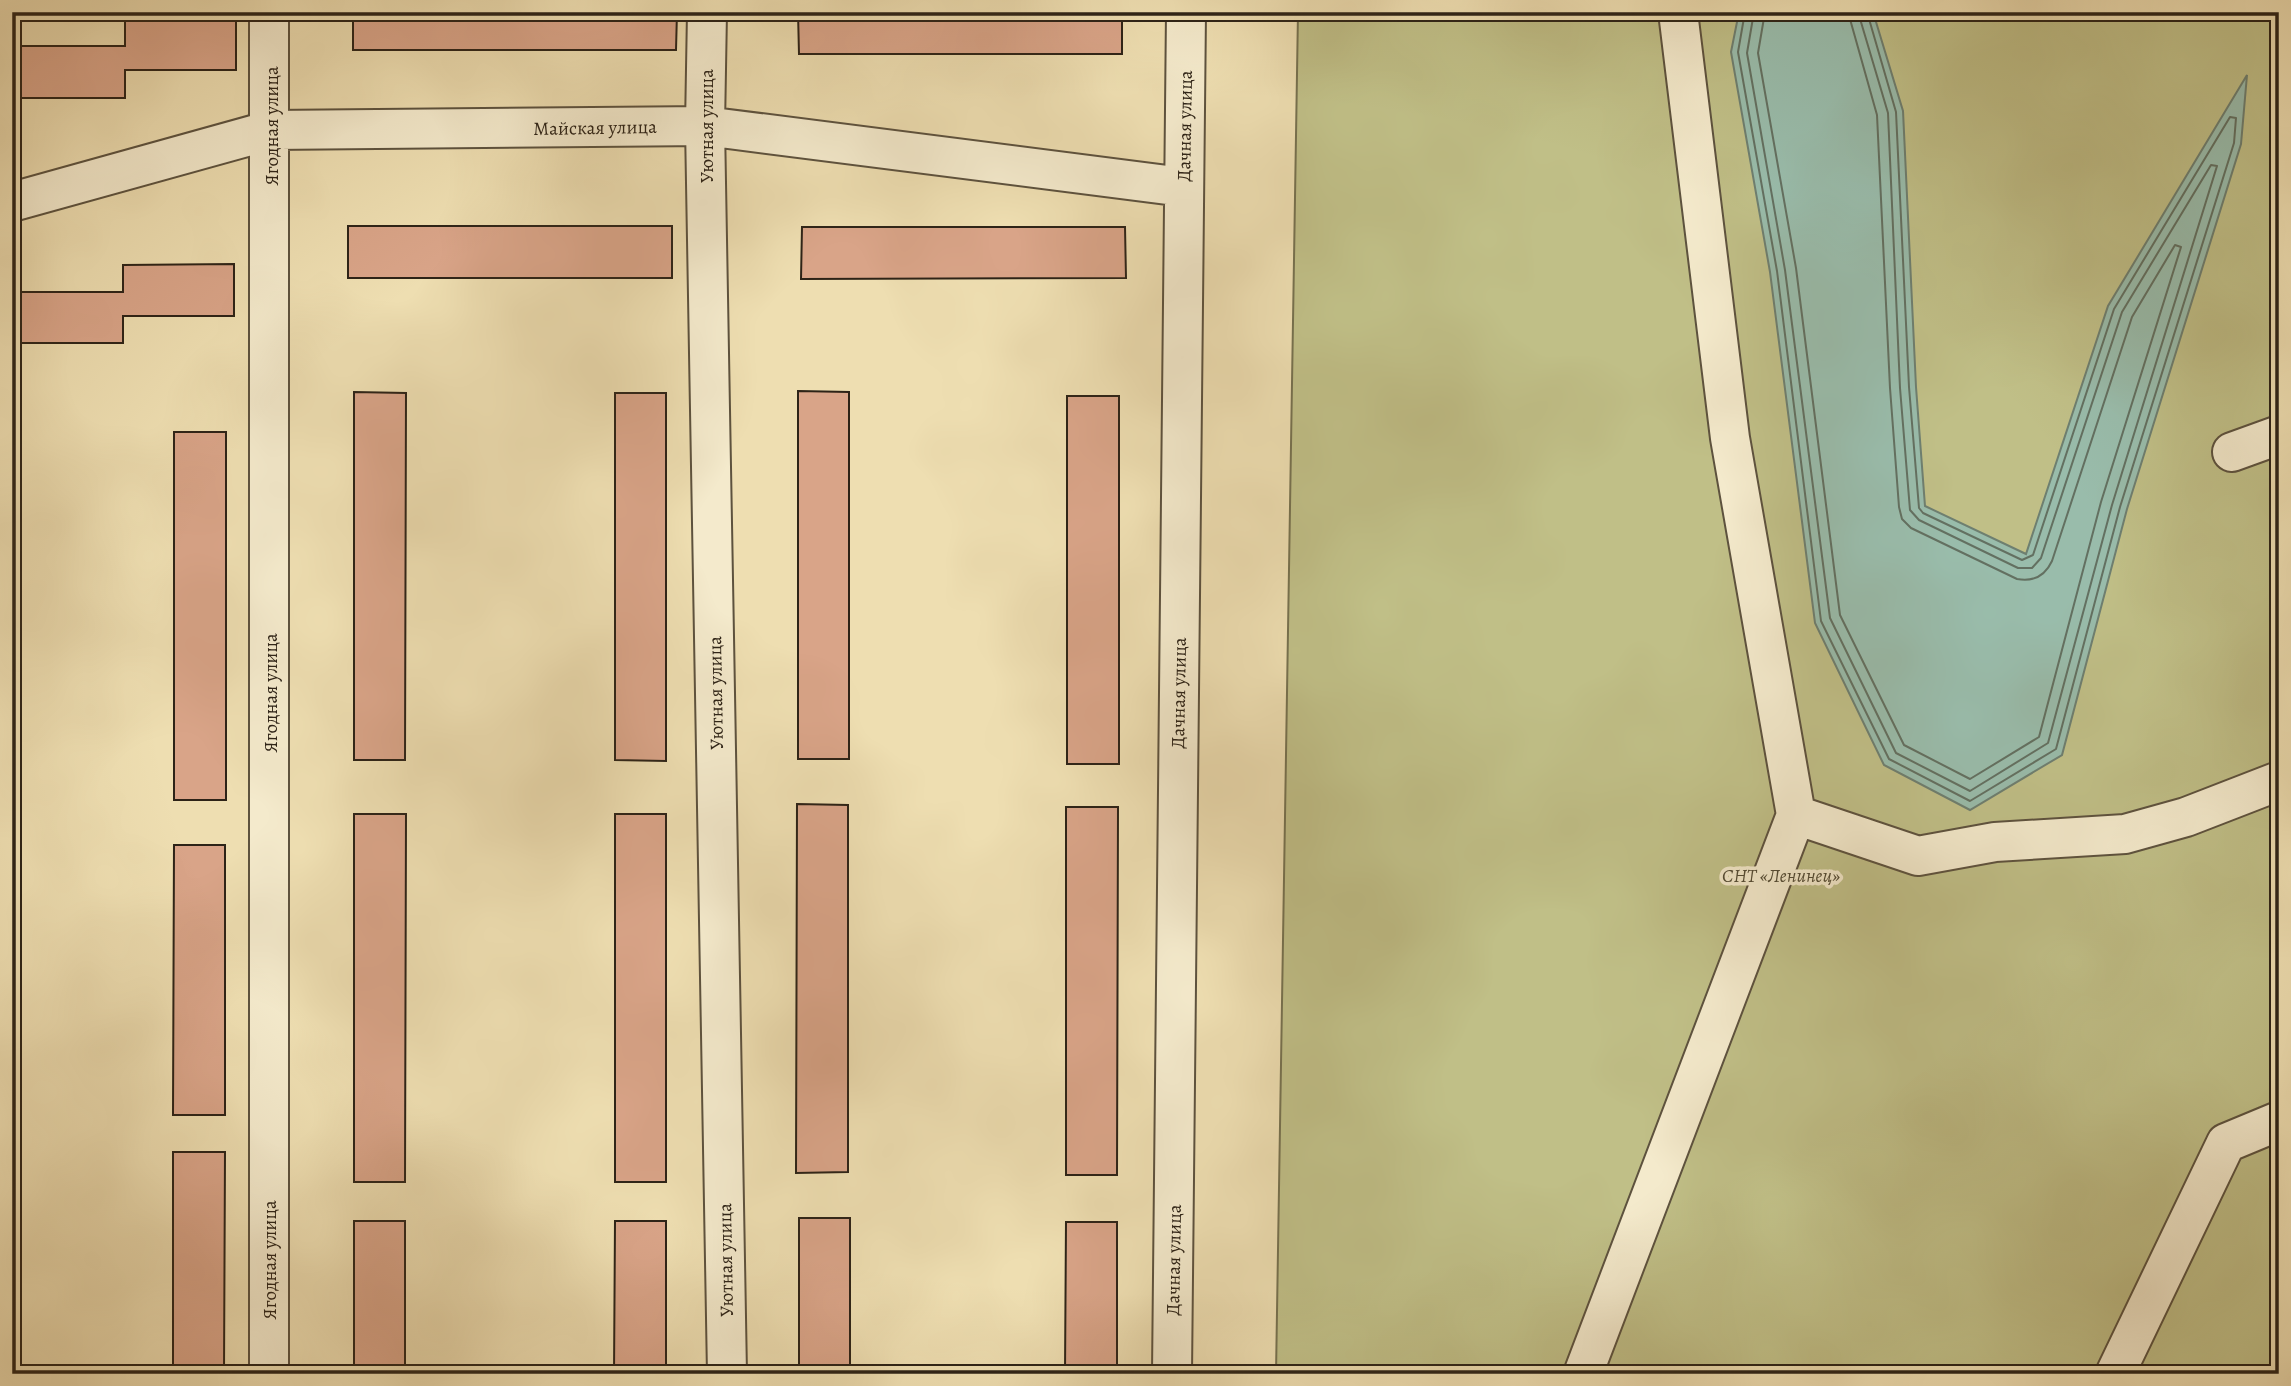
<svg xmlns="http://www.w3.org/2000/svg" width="2291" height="1386" viewBox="0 0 2291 1386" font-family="Alegreya,serif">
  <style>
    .green { fill: #c0bf87; stroke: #76714f; stroke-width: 2 }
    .water { fill: #99bcab; stroke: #6e7f70; stroke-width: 2 }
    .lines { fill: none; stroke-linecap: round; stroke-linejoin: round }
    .shore { stroke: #637061; stroke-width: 2 }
    .building { fill: #d9a488; stroke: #2d2317; stroke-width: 2 }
    .minor-casing { stroke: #5d523e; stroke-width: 42 }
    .minor { stroke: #f4eacc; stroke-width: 38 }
    .labels { text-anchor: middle; stroke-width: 7; stroke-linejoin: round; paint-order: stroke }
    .street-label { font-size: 19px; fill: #2d2317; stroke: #f4eacc }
    .park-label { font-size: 19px; font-style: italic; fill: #524a33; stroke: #f4eacc }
  </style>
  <rect width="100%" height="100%" fill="#eedeb1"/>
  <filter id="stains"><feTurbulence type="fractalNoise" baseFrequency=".00286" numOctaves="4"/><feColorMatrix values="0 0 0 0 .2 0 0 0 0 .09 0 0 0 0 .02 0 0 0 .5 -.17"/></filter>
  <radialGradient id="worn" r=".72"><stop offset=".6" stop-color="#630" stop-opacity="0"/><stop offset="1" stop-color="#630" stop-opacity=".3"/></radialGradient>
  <path class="green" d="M1298,12H2279V1374H1276Z"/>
  <path class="water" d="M1739,12H1873L1903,111L1916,387L1925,506L2026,554L2108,306L2247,75L2241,144L2127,509L2062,755L1970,810L1884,765L1815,623L1770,272L1731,52Z"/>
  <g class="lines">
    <path class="shore" d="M1745,12L1738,52L1777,271L1821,621L1889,759L1970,801L2056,749L2120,507L2234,143L2236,118L2230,117L2114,309L2033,555L2022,560L1923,513L1919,508L1909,387L1896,112L1867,12
      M1754,12L1747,53L1785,270L1830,618L1896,753L1970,791L2048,743L2112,505L2217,166L2211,165L2122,312L2041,558L2032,568H2018L1919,520L1910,510L1900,388L1888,113L1858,12
      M1765,12L1758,53L1796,268L1840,615L1904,745L1970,779L2039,737L2101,502L2181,247L2175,245L2132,317L2052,561C2045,576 2033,582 2017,579L1911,528L1902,519L1899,507L1890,388L1877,115L1848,12"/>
  </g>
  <path class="building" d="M353,12H677L676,50H353Z
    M798,12H1122V54H799Z
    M125,19H236V70H125V98H14L12,123L14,46H125Z
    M348,226H672V278H348Z
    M802,227H1125L1126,278L801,279Z
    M234,264V316H123V343H12V292H123V265Z
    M798,391L849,392V759H798Z
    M354,392L406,393L405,760H354Z
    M615,393H666V761L615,760Z
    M1067,396H1119V764H1067Z
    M174,432H226V800H174Z
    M797,804L848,805V1172L796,1173Z
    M1066,807H1118L1117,1175H1066Z
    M354,814H406L405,1182H354Z
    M615,814H666V1182H615Z
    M174,845H225V1115H173Z
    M173,1152H225L224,1374H173Z
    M799,1218H850V1374H799Z
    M354,1221H405V1374H354Z
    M615,1221H666V1374H614Z
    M1066,1222H1117V1374H1065Z"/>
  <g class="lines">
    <defs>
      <path id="minor" d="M707,12L705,126L727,1374
        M1678,12L1730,438L1796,815
        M12,202L271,130L705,126L1183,187
        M2232,452L2279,435
        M269,1374V12
        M1172,1374L1186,12
        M1583,1374L1796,815L1918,856L1995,842L2125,834L2186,817L2279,781
        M2115,1374L2226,1143L2279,1121"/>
    </defs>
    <use href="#minor" class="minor-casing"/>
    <use href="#minor" class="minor"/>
  </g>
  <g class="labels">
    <g class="street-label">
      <text transform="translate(271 126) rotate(-90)" y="7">Ягодная улица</text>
      <text transform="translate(706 126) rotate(-90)" y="7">Уютная улица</text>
      <text transform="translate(1184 126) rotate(-89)" y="7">Дачная улица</text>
      <text transform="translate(595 127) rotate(-1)" y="7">Майская улица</text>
      <text transform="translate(270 693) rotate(-90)" y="7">Ягодная улица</text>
      <text transform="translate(715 693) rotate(-91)" y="7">Уютная улица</text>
      <text transform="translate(1178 693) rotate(-89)" y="7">Дачная улица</text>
      <text transform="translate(269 1260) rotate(-90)" y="7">Ягодная улица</text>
      <text transform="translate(725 1260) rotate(-91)" y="7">Уютная улица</text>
      <text transform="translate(1173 1260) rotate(-89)" y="7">Дачная улица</text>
    </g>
    <g class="park-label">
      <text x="1781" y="882">СНТ «Ленинец»</text>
    </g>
  </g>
  <rect width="2291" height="1386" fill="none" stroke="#eedeb1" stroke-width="42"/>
  <rect x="14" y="14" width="2263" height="1358" fill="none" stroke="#2d2317" stroke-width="3.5"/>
  <rect x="21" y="21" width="2249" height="1344" fill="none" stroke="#2d2317" stroke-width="2"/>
  <rect width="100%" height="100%" filter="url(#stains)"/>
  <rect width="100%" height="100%" fill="url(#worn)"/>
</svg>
